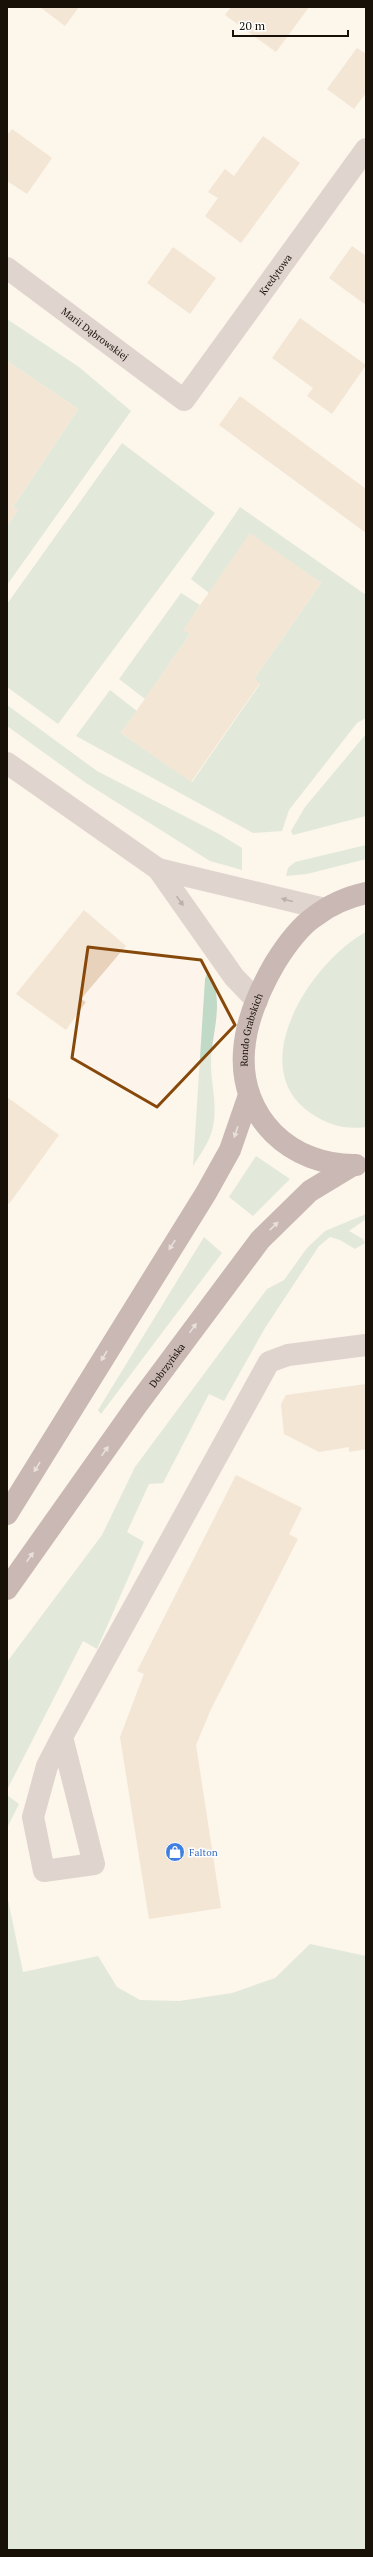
<svg xmlns="http://www.w3.org/2000/svg" width="373" height="2557" viewBox="0 0 373 2557" font-family="'PT Serif',serif">
  <style>
    .green { fill: #c1dac7 }
    .building { fill: #e8d2bb }
    .lines { fill: none; stroke-linecap: round; stroke-linejoin: round }
    .minor { stroke: #bcacad; stroke-width: 22 }
    .major { stroke: #896e71; stroke-width: 22 }
    .oneway { fill: #6a5e5a }
    .oneway2 { fill: #d0c5c6 }
    .marked { fill: none; stroke: #87490b; stroke-width: 3; stroke-linejoin: round }
    .labels { text-anchor: middle; stroke-width: 3; stroke-linejoin: round; paint-order: stroke }
    .street-label { font-size: 10px; fill: #181108; stroke: #fff }
    .shop-label { font-size: 10px; fill: #366cbe; stroke: #fff; text-anchor: start }
  </style>
  <rect width="100%" height="100%" fill="#fdf5eb"/>
  <path class="green" d="M7,319L79,367L131,411L7,585V526L18,510L13,507L78,409L7,361Z
    M122,443L215,513L58,724L7,687V604Z
    M240,507L366,595V718L357,723L289,810L282,831L253,833L76,736L110,690L137,711L121,733L192,782L260,684L254,679L321,583L250,534L209,593L191,579Z
    M181,593L200,605L184,630L190,634L145,699L119,679Z
    M7,705L97,771L221,835L242,848V870L210,861L86,783L7,726Z
    M366,734V816L293,835L291,831L305,807Z
    M366,845V859L307,874L286,876L288,868L295,862Z
    M366,932V1127C345,1130 329,1125 312,1114C241,1067 313,960 366,932Z
    M208,971C227,1002 210,1035 211,1067C212,1090 218,1107 212,1131C208,1144 200,1155 193,1166L205,979Z
    M256,1156L290,1179L253,1216L229,1197Z
    M366,1214V1219L349,1231L363,1239L365,1243L355,1249L340,1240L330,1237L319,1246L265,1328L224,1401L209,1394L163,1483L149,1484L127,1532L144,1542L97,1649L83,1641L7,1790V1662L102,1535L135,1467L267,1289L284,1280L307,1248L325,1231Z
    M204,1237L222,1253L101,1414L98,1410Z
    M7,1795L19,1804L7,1828Z
    M7,1895L23,1972L98,1956L117,1987L140,2000L179,2001L232,1993L275,1978L310,1944L366,1956V2550H7Z"/>
  <path class="building" d="M40,7H79L65,26Z
    M231,7H309L276,52L225,15Z
    M357,48L366,54V93L354,109L327,89Z
    M12,129L52,158L27,194L7,181V135Z
    M263,136L300,163L241,243L205,216L218,198L208,192L225,169L234,176Z
    M352,246L366,256V305L329,278Z
    M173,247L216,278L190,314L147,283Z
    M300,318L366,365L332,414L307,396L313,388L272,358Z
    M7,361L78,409L13,507L18,510L7,526Z
    M240,396L366,489V533L219,425Z
    M250,533L321,583L254,679L260,683L191,782L121,733L190,634L183,630Z
    M84,910L126,946L81,999L86,1002L66,1030L16,994Z
    M7,1097L59,1135L9,1204L7,1202Z
    M366,1384V1449L349,1452V1447L319,1452L284,1434L281,1404L286,1395Z
    M236,1475L302,1508L289,1534L298,1539L211,1709L196,1745L221,1908L149,1919L120,1737L144,1674L137,1671Z"/>
  <g class="lines">
    <g class="minor">
      <path id="s1" d="M7,268L184,400L366,149"/>
      <path d="M7,763L158,869L234,977L257,1001"/>
      <path d="M158,869L325,909"/>
      <path d="M62,1737L94,1864L44,1871L33,1817L47,1766L62,1737L269,1362L288,1355L366,1345"/>
    </g>
    <g class="major">
      <path id="s2" d="M356,1165C291,1166 239,1118 244,1051C246,1021 260,989 275,963C285,947 298,928 314,917C328,906 348,897 366,893"/>
      <path d="M7,1514L206,1193L230,1150L249,1095"/>
      <path id="s3" d="M7,1589L137,1405L260,1240L310,1191L353,1165"/>
    </g>
  </g>
  <defs><path id="oneway-solid" d="M-6-.8H1V-3.2L6.5 0L1 3.2V.8H-6Z"/></defs>
  <g class="oneway">
    <use href="#oneway-solid" transform="translate(287 900) rotate(-165)"/>
    <use href="#oneway-solid" transform="translate(180 901) rotate(55)"/>
  </g>
  <g class="oneway2">
    <use href="#oneway-solid" transform="translate(236 1132) rotate(109)"/>
    <use href="#oneway-solid" transform="translate(274 1226) rotate(-44)"/>
    <use href="#oneway-solid" transform="translate(172 1245) rotate(123)"/>
    <use href="#oneway-solid" transform="translate(193 1328) rotate(-54)"/>
    <use href="#oneway-solid" transform="translate(104 1356) rotate(121)"/>
    <use href="#oneway-solid" transform="translate(105 1451) rotate(-55)"/>
    <use href="#oneway-solid" transform="translate(37 1467) rotate(121)"/>
    <use href="#oneway-solid" transform="translate(30 1557) rotate(-55)"/>
  </g>
  <path d="M0 0H373V2557H0ZM88,947L201,960L235,1025L157,1107L72,1058Z" fill="#fdf5eb" fill-opacity=".55" fill-rule="evenodd"/>
  <path class="marked" d="M88,947L201,960L235,1025L157,1107L72,1058Z"/>
  <defs>
    <symbol id="shop-disc" viewBox="-11 -11 22 22"><circle r="9.5" fill="#3f7fe0" stroke="#fff"/><path d="M-5-2.5h2.3a2.7 3.5 0 0 1 5.4 0H5L5.5 6h-11ZM-1.5-2.5h3a1.5 2.3 0 0 0-3 0Z" fill="#fff"/></symbol>
  </defs>
  <g fill-rule="evenodd">
    <use href="#shop-disc" x="164" y="1841" width="22" height="22"/>
  </g>
  <g class="labels">
    <g class="street-label">
      <text dy="4" stroke="none"><textPath href="#s1" startOffset="376">Kredytowa</textPath></text>
      <text dy="4" stroke="none"><textPath href="#s1" startOffset="110">Marii Dąbrowskiej</textPath></text>
      <text dy="4" stroke="none"><textPath href="#s2" startOffset="203">Rondo Grabskich</textPath></text>
      <text dy="4" stroke="none"><textPath href="#s3" startOffset="275">Dobrzyńska</textPath></text>
    </g>
    <g class="shop-label">
      <text x="189" y="1856">Falton</text>
    </g>
  </g>
  <rect width="373" height="2557" fill="none" stroke="#181108" stroke-width="16"/>
  <path d="M233 30v6h115v-6" fill="none" stroke="#181108" stroke-width="2"/>
  <text x="239" y="30" font-size="12" fill="#181108" stroke="#ffffff" stroke-width="3" paint-order="stroke">20 m</text>
</svg>
